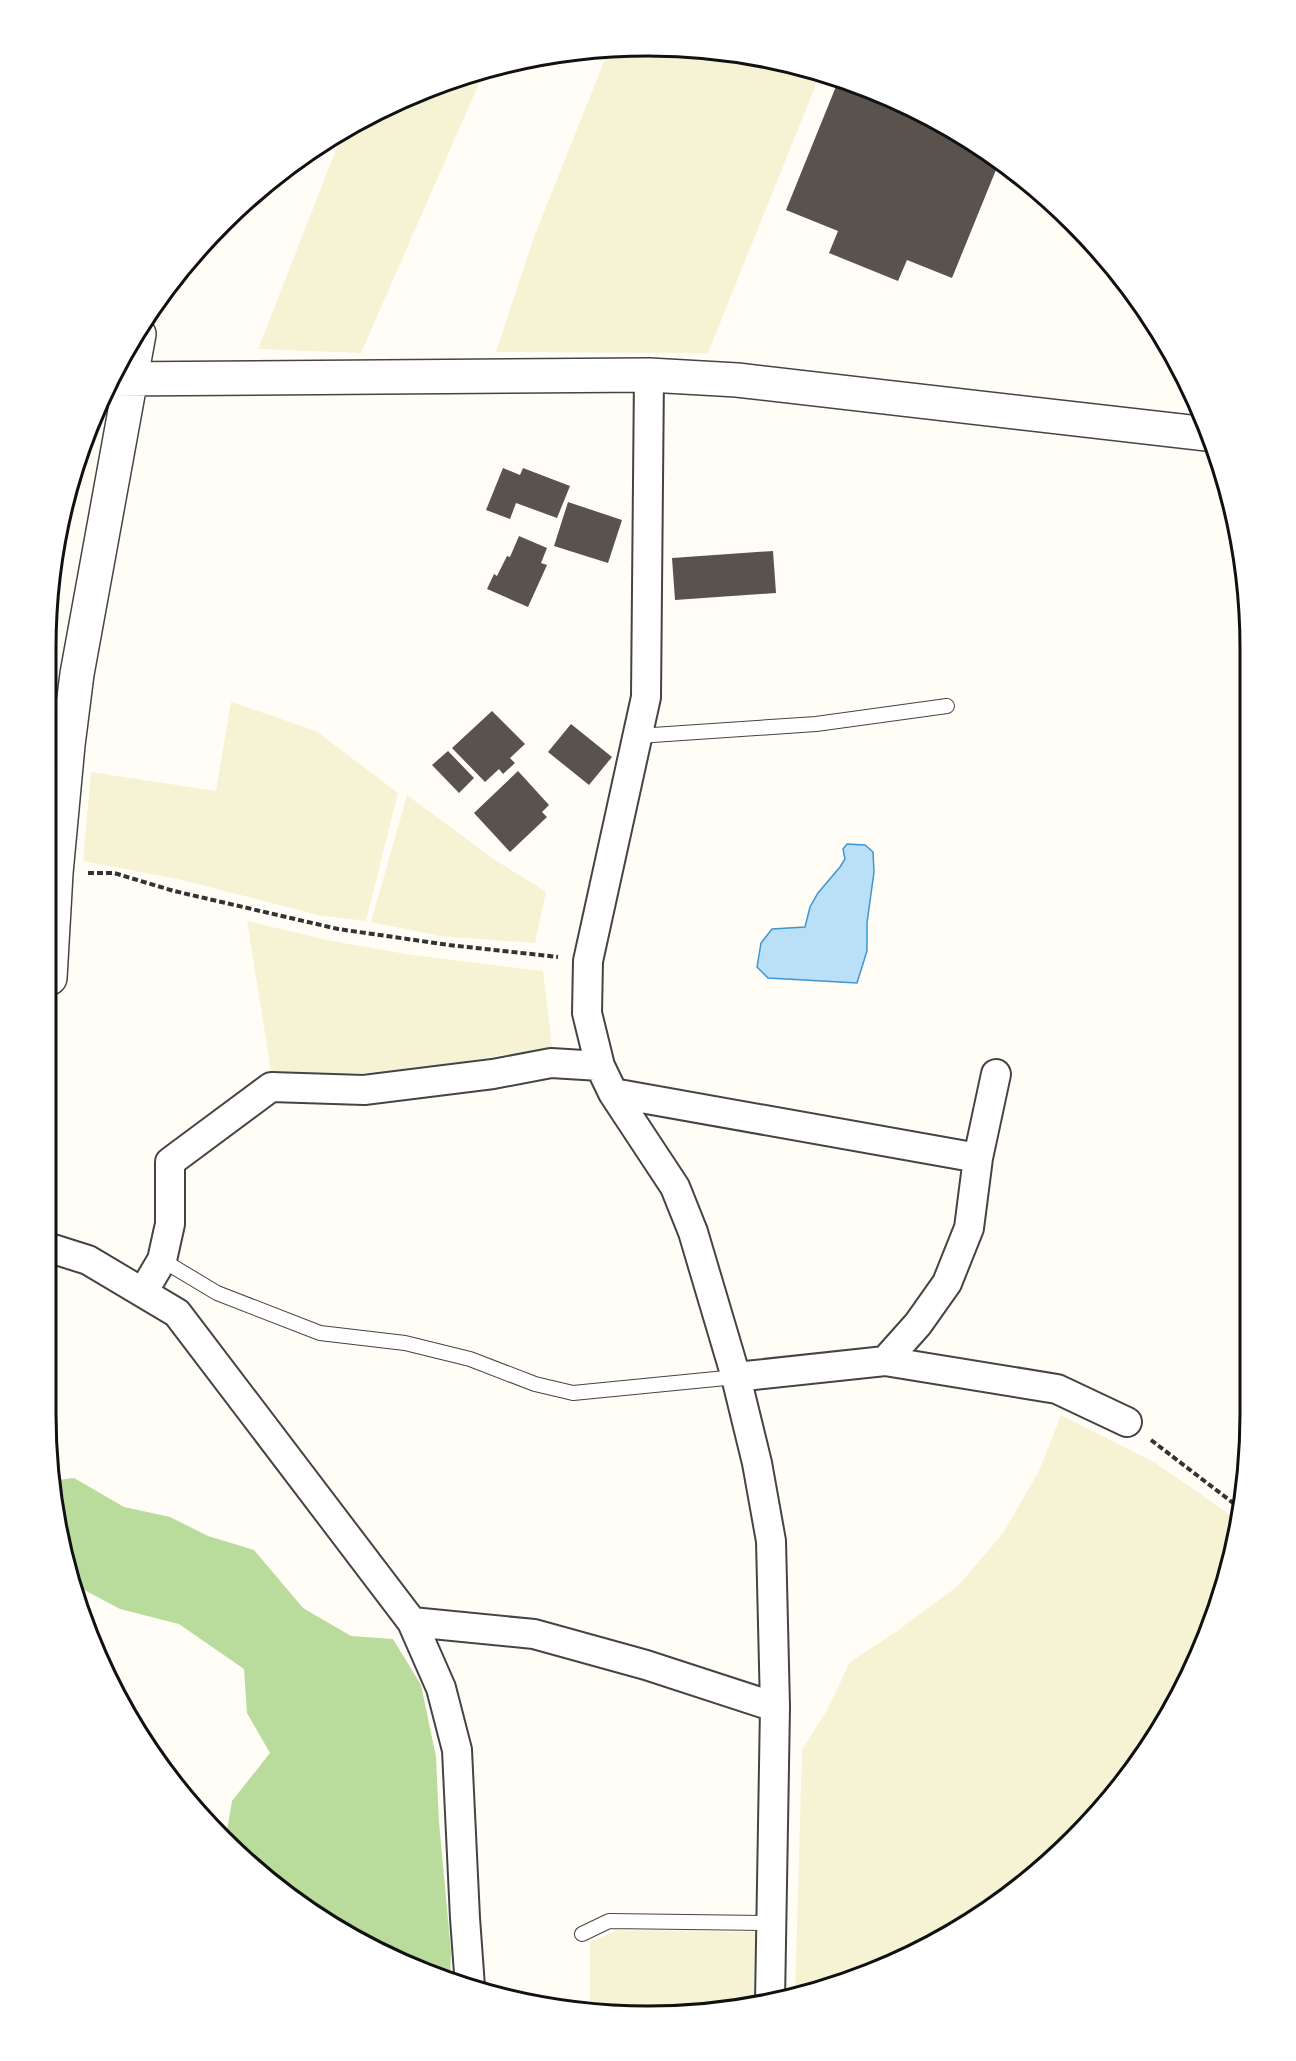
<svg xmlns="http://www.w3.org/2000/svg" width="1296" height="2061" viewBox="0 0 1296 2061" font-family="'Playfair Display',serif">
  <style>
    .farmland { fill: #f6f3d4 }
    .forest { fill: #b9dc9c }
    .water { fill: #b9e0f7; stroke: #3f96cf; stroke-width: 1.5 }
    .building { fill: #5a524d }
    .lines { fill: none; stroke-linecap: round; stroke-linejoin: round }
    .service-casing { stroke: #444; stroke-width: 16 }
    .minor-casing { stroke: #444; stroke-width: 32 }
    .tertiary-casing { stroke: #444; stroke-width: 36 }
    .path { stroke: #333; stroke-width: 4; stroke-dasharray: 6 3; stroke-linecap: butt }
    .service { stroke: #fff; stroke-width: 14 }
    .minor { stroke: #fff; stroke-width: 28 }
    .tertiary { stroke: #fff; stroke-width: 33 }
    .rim { fill: none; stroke: #111; stroke-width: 3 }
  </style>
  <rect width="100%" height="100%" fill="#fffdf5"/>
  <path class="farmland" d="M688,46L804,66L821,72L708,353L496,352L534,237L609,49Z
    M485,70L361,353L258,349L345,127L454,77Z
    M231,702L316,731L398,793L366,921L318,915L182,880L83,861L91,772L216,791Z
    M407,795L495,860L546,892L535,943L440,936L371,922Z
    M247,921L332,941L412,955L543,971L552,1047L408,1071L272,1077Z
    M1061,1415L1154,1462L1238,1520L1205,1643L1126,1780L1046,1866L983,1915L879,1970L795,1997L802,1750L827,1710L850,1662L897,1631L959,1585L1003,1533L1039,1471Z
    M618,1930L755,1932L754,2005L726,2011L609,2015L590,2011V1942Z"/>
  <path class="forest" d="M74,1478L124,1507L170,1517L208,1536L254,1550L303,1608L351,1636L393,1639L421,1685L436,1757L439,1822L451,1952L450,1982L347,1935L281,1891L225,1842L232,1801L270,1753L247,1713L244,1669L179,1624L120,1609L71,1583L50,1492V1481Z"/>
  <path class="water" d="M847,844L865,845L873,852L874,872L867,923V951L857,983L768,978L757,967L761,943L772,929L805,927L810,907L818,893L840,867L845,859L843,849Z"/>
  <path class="building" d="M839,79L915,107L1000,160L952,278L907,260L898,281L829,253L838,231L786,210Z
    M503,468L520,475L523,468L570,486L557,518L516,503L510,519L486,510Z
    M568,502L622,520L608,563L554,546Z
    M519,536L547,548L541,563L547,565L528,607L487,589L494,574L497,576L507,556L510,557Z
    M773,551L776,593L675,600L672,558Z
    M492,711L525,744L510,758L515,763L503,774L499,769L485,782L452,748Z
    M571,724L612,757L589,785L548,752Z
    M448,751L474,778L459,793L432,765Z
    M518,771L549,805L542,812L547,817L510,852L474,813Z"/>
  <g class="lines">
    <defs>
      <path id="service" d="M638,736L816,724L947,706
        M162,1260L217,1293L320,1333L405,1343L470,1359L535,1384L573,1393L736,1377
        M582,1934L609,1921L772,1923"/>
      <path id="minor" d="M649,375L646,697L588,961L587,1013L600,1066L613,1093L675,1187L693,1232L736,1377L757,1463L771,1541L775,1707L770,2002
        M613,1093L978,1158
        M50,1248L88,1260L177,1313L412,1622L441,1688L457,1750L465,1918L470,1987
        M143,1292L162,1260L170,1224V1162L271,1087L364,1090L493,1074L551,1063L600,1066
        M885,1361L918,1324L947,1283L969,1228L978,1158L996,1074
        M736,1377L885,1361L1057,1389L1127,1422
        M412,1622L534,1634L646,1665L775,1707"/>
      <path id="tertiary" d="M113,379L649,375L737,380L1207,434
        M50,978L56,873L68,745L77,674L139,334"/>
    </defs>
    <use href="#service" class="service-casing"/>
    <use href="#minor" class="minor-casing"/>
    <use href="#tertiary" class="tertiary-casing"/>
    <path class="path" d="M88,873H114L174,891L338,929L449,945L558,957
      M1151,1440L1241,1509"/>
    <use href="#service" class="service"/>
    <use href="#minor" class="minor"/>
    <use href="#tertiary" class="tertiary"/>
  </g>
  <path d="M0 0H1296V2061H0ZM648 56H648A592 592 0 0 1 1240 648V1414A592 592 0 0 1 648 2006H648A592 592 0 0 1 56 1414V648A592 592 0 0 1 648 56Z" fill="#fff" fill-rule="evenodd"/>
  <path class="rim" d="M648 56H648A592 592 0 0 1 1240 648V1414A592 592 0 0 1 648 2006H648A592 592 0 0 1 56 1414V648A592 592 0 0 1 648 56Z"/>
</svg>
